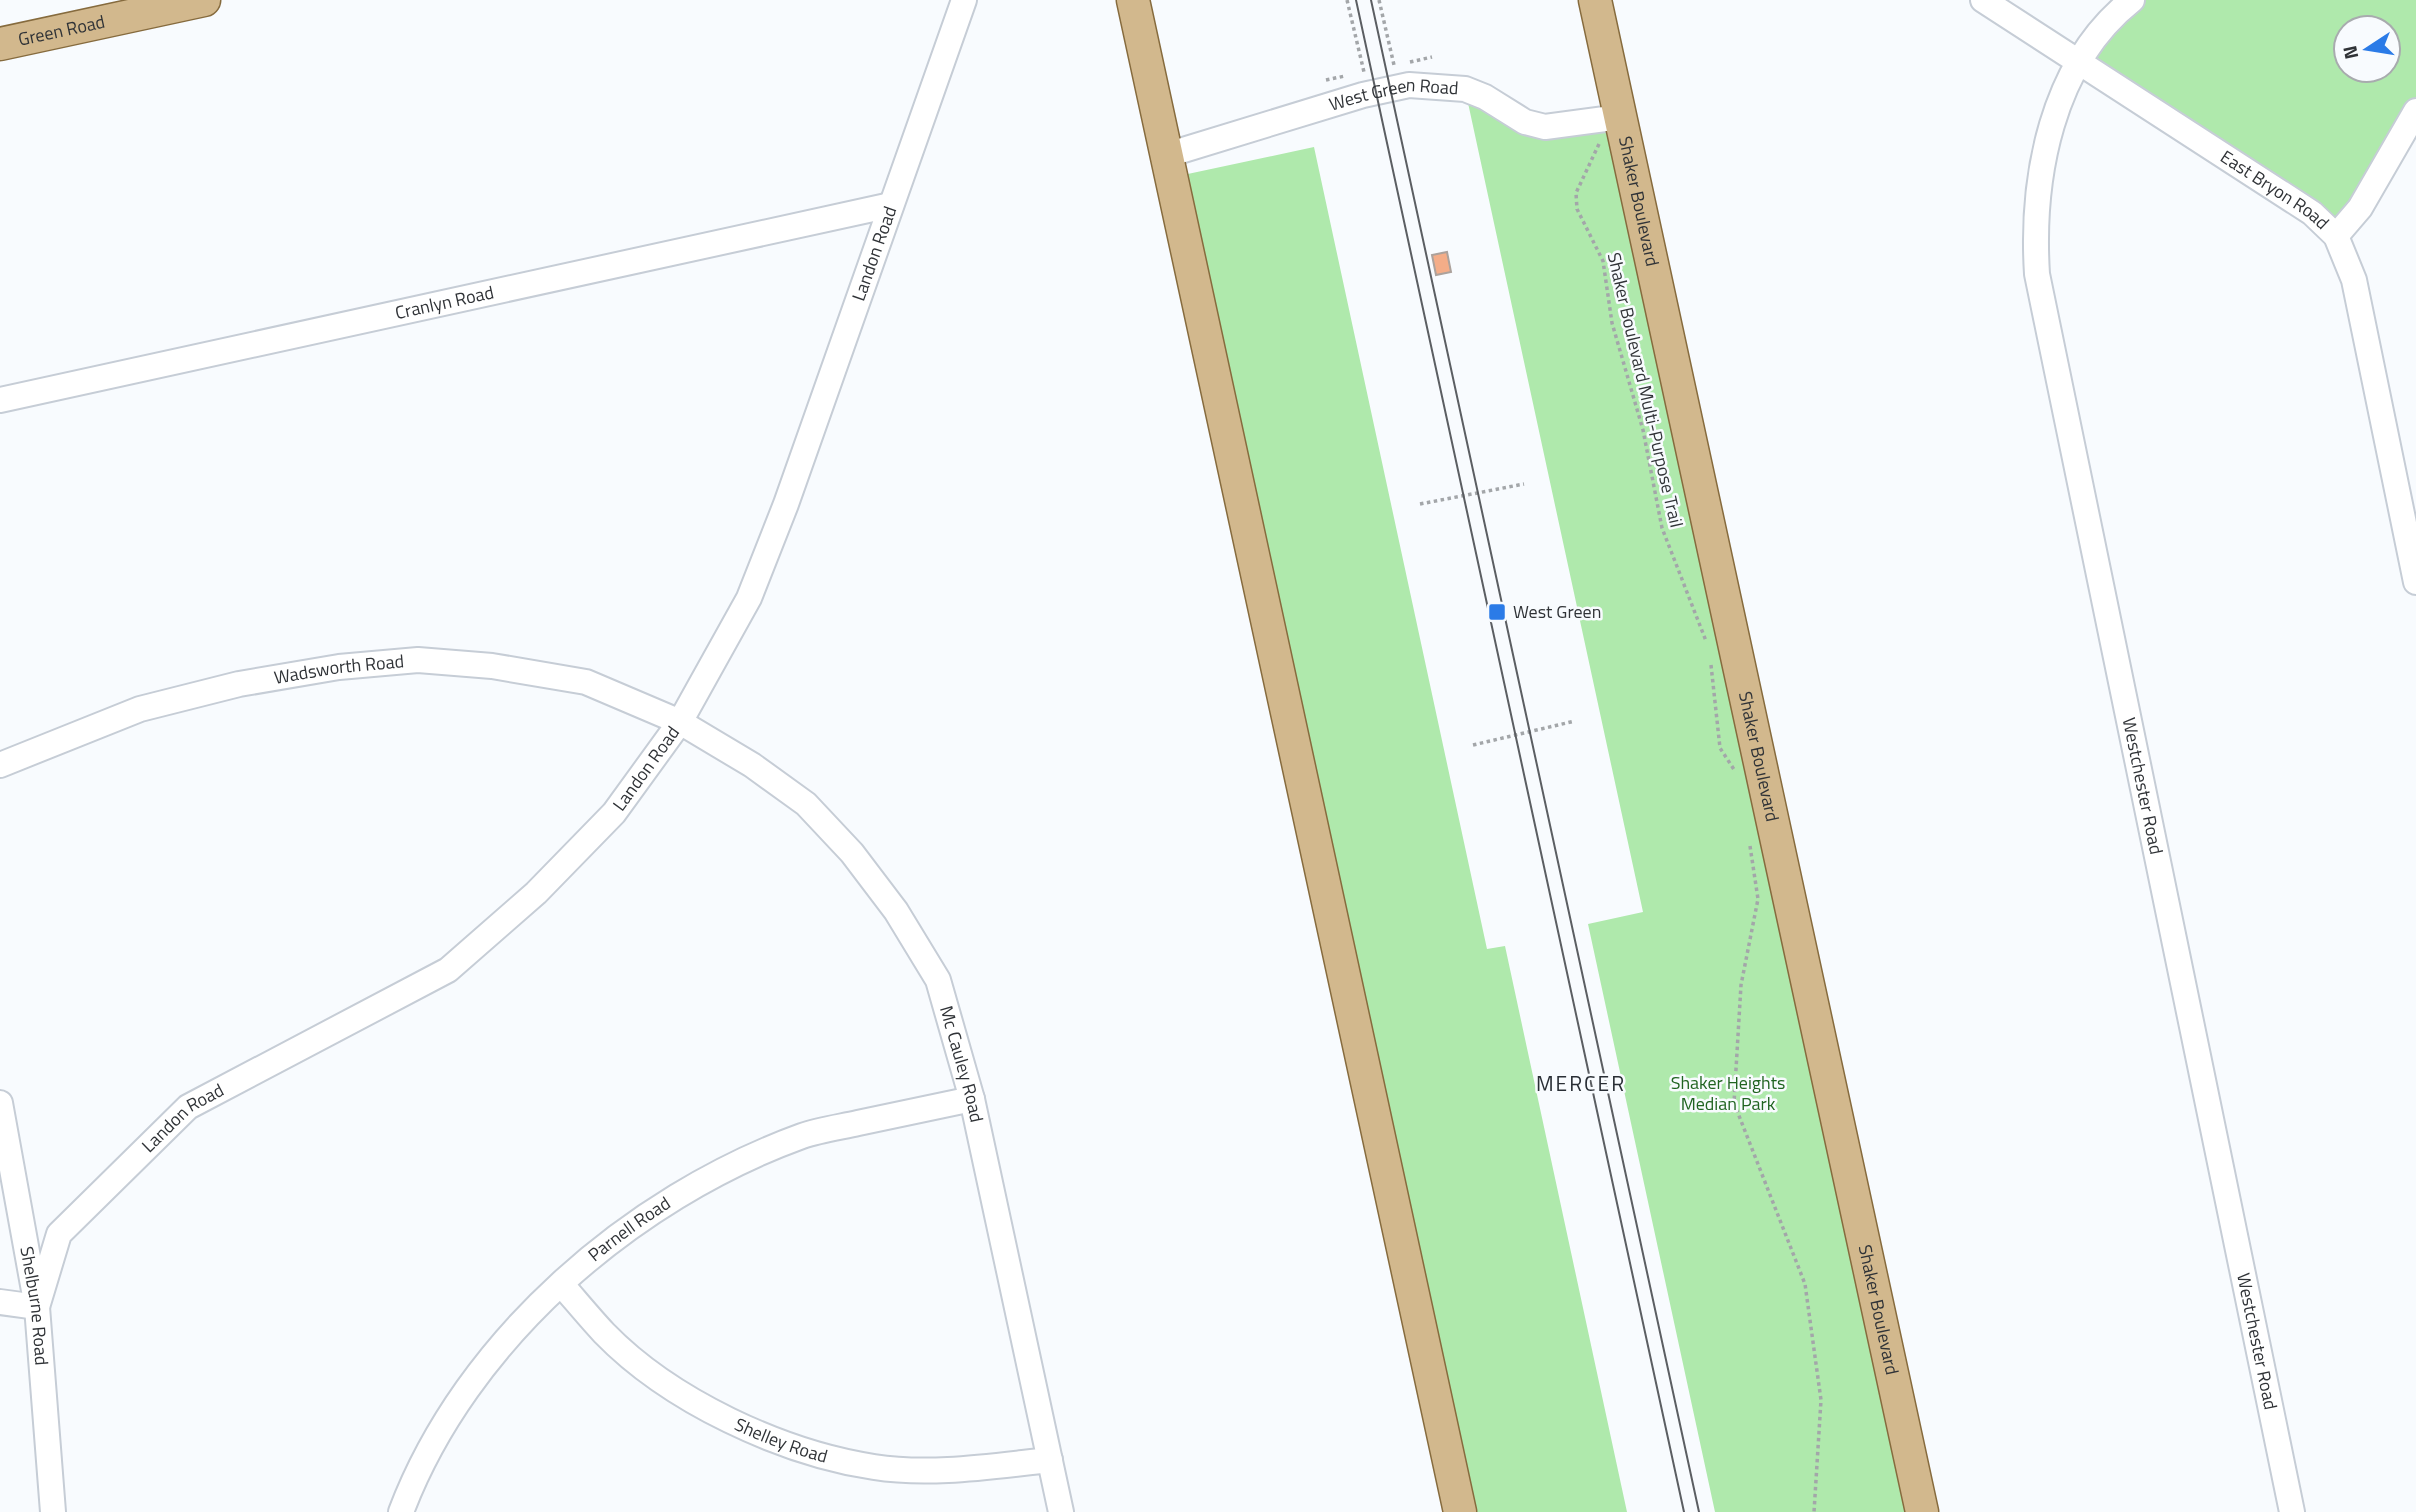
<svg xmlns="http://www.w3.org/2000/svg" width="2416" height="1512" viewBox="0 0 2416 1512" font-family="'Titillium Web',sans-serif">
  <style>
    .green { fill: #afe9ac; fill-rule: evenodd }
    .building { fill: #f4ad88; stroke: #aca29c; stroke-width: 2 }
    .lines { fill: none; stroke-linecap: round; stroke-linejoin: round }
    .minor-casing { stroke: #c6cdd6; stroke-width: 28 }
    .major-casing { stroke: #866b3e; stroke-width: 35 }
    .path { stroke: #a3a6a9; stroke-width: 3.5; stroke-dasharray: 3.5 3.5; stroke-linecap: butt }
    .minor { stroke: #fff; stroke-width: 24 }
    .major { stroke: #d2b88d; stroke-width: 32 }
    .tram { stroke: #5b5e62; stroke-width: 2 }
    .poi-dot { fill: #2b7be7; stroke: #f8fbfe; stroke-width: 2.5 }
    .labels { text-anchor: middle; stroke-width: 5; stroke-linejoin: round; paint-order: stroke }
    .street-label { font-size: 18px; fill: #303337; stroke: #f8fbfe }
    .poi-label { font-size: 18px; fill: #303337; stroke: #f8fbfe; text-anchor: start }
    .park-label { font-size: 18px; fill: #206421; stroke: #f8fbfe }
    .quarter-label { font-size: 21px; letter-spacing: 2px; fill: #292e35; stroke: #f8fbfe }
  </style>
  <rect width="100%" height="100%" fill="#f8fbfe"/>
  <path class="green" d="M2132,0H2416V111L2336,236L2080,63ZM2346,28H2388V70H2346Z
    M1465,89L1512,114L1620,117L1922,1512H1715L1588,924L1643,912Z
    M1314,147L1487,949L1505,946L1627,1512H1474L1183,175Z"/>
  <path class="building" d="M1447,252L1451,272L1436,275L1432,255Z"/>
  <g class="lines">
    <defs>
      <g id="minor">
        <path id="s1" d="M1983,0L2312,213L2336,236L2354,280L2416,582"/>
        <path id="s2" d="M2132,0C2051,64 2031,178 2037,274L2292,1512"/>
        <path id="s3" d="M1167,155L1363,95L1409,85L1465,89L1485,97L1525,122L1545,127L1620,117"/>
        <path d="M2336,236L2360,208L2416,111"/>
        <path id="s4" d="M0,400L891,205"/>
        <path id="s5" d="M0,765L140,709L239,684L339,667L418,660L492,666L586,682L680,722L752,765L806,804L852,853L896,911L938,980L972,1099L1061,1512"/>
        <path id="s6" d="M0,1103L37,1307L53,1512"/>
        <path id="s7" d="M562,1285C576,1301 590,1318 604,1333C670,1401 782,1453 874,1467C931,1476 993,1466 1050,1460"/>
        <path id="s8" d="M0,1302L37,1307L59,1234L188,1107L448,970L536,893L614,813L680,722L749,598L786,504L964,0"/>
        <path id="s9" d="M401,1512C466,1340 631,1198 802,1136C819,1130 840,1127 858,1123C896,1115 934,1107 972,1099"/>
      </g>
      <g id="major">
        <path d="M1133,0L1460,1512"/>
        <path id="s10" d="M1595,0L1922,1512"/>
        <path id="s11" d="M0,44L204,0"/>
      </g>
    </defs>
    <use href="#minor" class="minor-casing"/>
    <use href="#major" class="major-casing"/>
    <path class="path" d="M1347,0L1364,72
      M1379,0L1394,65
      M1410,62L1432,57
      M1326,80L1345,76
      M1599,144L1576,193L1577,209L1603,261L1612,323L1643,430L1662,528L1706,641
      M1420,504L1524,484
      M1711,665L1720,748L1735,771
      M1473,745L1575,721
      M1750,846L1758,899L1741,985L1734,1103L1805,1284L1821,1400L1814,1512"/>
    <use href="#minor" class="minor"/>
    <use href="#major" class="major"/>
    <path class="tram" d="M1356,0L1684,1512
      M1371,0L1699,1512"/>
  </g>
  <rect class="poi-dot" x="1488" y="603" width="18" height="18" rx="3.5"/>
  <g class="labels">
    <g class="street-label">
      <text dy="6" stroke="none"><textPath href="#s11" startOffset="63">Green Road</textPath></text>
      <text dy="6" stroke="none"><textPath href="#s3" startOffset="236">West Green Road</textPath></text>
      <text dy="6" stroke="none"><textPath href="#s1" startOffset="348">East Bryon Road</textPath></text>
      <text dy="6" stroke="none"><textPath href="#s10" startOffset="206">Shaker Boulevard</textPath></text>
      <text dy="6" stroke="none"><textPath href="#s8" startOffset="1438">Landon Road</textPath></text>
      <text dy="6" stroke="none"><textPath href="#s4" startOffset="455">Cranlyn Road</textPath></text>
      <text transform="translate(1645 390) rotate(77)" y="6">Shaker Boulevard Multi-Purpose Trail</text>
      <text dy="6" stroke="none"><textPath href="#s5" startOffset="354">Wadsworth Road</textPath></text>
      <text dy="6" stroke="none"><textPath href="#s10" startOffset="774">Shaker Boulevard</textPath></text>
      <text dy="6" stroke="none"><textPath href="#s8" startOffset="872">Landon Road</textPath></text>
      <text dy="6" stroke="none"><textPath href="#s2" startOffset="824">Westchester Road</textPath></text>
      <text dy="6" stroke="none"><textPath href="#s5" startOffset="1164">Mc Cauley Road</textPath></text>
      <text dy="6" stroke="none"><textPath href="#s8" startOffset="284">Landon Road</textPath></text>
      <text dy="6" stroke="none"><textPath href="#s9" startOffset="369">Parnell Road</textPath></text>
      <text dy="6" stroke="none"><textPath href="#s6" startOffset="206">Shelburne Road</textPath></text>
      <text dy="6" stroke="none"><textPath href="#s10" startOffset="1340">Shaker Boulevard</textPath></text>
      <text dy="6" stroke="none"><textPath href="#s2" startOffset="1391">Westchester Road</textPath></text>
      <text dy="6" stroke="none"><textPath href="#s7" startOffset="273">Shelley Road</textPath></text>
    </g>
    <g class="poi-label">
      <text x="1513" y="618">West Green</text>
    </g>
    <g class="park-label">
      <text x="1728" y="1089">Shaker Heights<tspan x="1728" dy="21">Median Park</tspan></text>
    </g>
    <g class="quarter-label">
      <text x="1581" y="1091">MERCER</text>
    </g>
  </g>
  <g transform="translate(2367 49) rotate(258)"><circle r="33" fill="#f8fbfe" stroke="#a8abae" stroke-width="2"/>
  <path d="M0-5L12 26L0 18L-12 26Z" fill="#2b7be7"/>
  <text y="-10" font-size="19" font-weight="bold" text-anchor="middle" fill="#303337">N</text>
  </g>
</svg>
